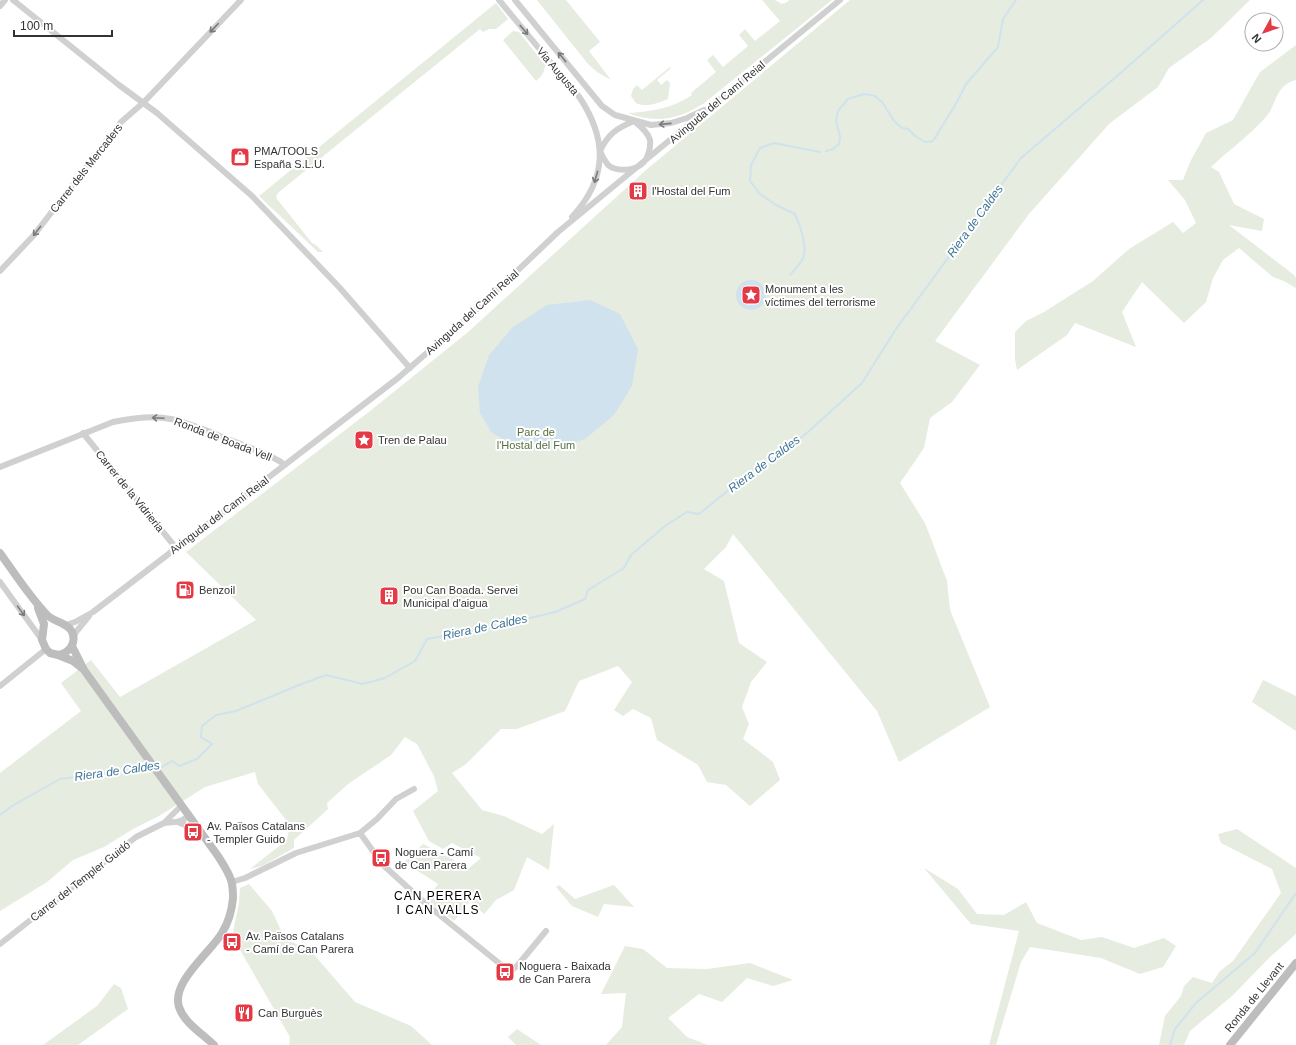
<svg xmlns="http://www.w3.org/2000/svg" width="1296" height="1045" viewBox="0 0 1296 1045" font-family="Arial,sans-serif">
  <style>
    .green { fill: #e6ecdf }
    .water { fill: #cfe2ee }
    .lines { fill: none; stroke-linecap: round; stroke-linejoin: round }
    .stream { stroke: #cfe2ee; stroke-width: 2 }
    .street { stroke: #d0d0d0; stroke-width: 6 }
    .secondary { stroke: #bdbdbd; stroke-width: 8 }
    .oneway { stroke: #7a7a7a }
    .labels { text-anchor: middle; stroke-width: 4; stroke-linejoin: round; paint-order: stroke }
    .street-label { font-size: 11px; fill: #333; stroke: #fff }
    .poi-label { font-size: 11px; fill: #333; stroke: #fff; text-anchor: start }
    .park-label { font-size: 11px; fill: #56703f; stroke: #fff }
    .water-label { font-size: 12px; font-style: italic; fill: #3f7597; stroke: #fff }
    .neighbourhood-label { font-size: 12px; letter-spacing: 1px; fill: #000; stroke: #fff }
  </style>
  <rect width="100%" height="100%" fill="#fff"/>
  <path class="green" d="M537,0H566L600,42L589,51L611,80L597,72L588,64Z
    M762,0H775L782,4L789,1L788,0H832L703,104C679,119 656,124 628,113C651,112 673,108 692,95L691,93L716,72L707,60L713,55L723,67L748,46L739,35L745,29L755,41L780,21Z
    M850,0H1250L1211,38L1169,68L1158,87L1109,124L1029,214L935,341L980,365L952,402L930,418L924,448L900,483L925,523L947,581L950,610L990,707L899,762L877,711L733,534L726,547L704,569L724,581L739,643L767,662L751,682L742,707L749,724L743,739L773,762L780,780L750,806L726,785L707,782L698,765L657,740L651,718L633,709L623,716L614,710L632,682L618,666L579,681L565,711L517,729H501L466,764L452,773L482,810L504,816L542,834L554,824L549,870L527,857L514,890L496,900L484,914L470,901L454,921L427,900L438,884L404,862L423,844L469,868L481,858L452,843L443,849L429,841L413,811L438,791L434,776L417,744L405,737L391,755L348,784L327,803L328,809L294,840V848L262,866L250,869L287,840L290,825L258,784L255,772L205,787L159,816L133,829L104,847L73,860L47,882L0,911V773L81,711L61,683L91,660L120,697L256,620L186,552L370,411L467,333L646,170Z
    M496,3L508,19L496,29H489L483,32L480,29L279,192L276,196L277,199L312,243L316,245L323,252H318L259,196Z
    M513,31L519,32L545,65C544,73 542,76 536,81L503,40Z
    M1296,45V80C1275,85 1277,104 1266,117C1250,135 1229,150 1211,167L1219,172L1234,204L1264,219L1262,231L1229,225L1294,275L1296,278V288L1284,281L1273,277L1239,248L1223,260L1213,278L1206,302L1184,323L1142,282L1122,312L1136,347L1075,323L1067,335L1017,370L1015,359V332L1026,321L1044,312L1093,281L1129,249L1173,222L1183,233L1196,223L1185,200L1168,180H1183L1190,162L1206,133L1233,120L1260,72Z
    M670,67L671,68L657,80L661,85L667,80L670,83L668,99C658,103 646,108 636,103L631,96L633,89L637,85L642,90Z
    M1263,680L1296,696V731L1252,702Z
    M1237,829L1296,868V934L1269,958L1232,996L1190,1031L1184,1045H1159L1165,1016L1181,996L1184,986L1193,977L1212,983L1220,971L1233,961L1281,893L1272,869L1221,843L1218,834Z
    M924,868L958,889L977,914L1004,915L1026,902L1037,923L1081,940L1102,937L1134,948L1164,938L1176,946L1163,967L1140,974L1101,958L1030,947L1021,962L996,1045H989L1019,931L971,924Z
    M249,884L272,911L285,939L310,950L355,1002L411,1026L432,1045H289L290,1037L232,936L239,903L240,888Z
    M559,885L575,899L614,885L634,907L604,904L598,917L572,906L556,887Z
    M625,946L643,949L667,968L707,969L750,963L793,980L773,986L747,978L722,1002L699,994L668,1018L687,1037L708,1045H606L622,1027L626,993L601,994Z
    M114,984L121,988L128,1009L78,1045H43L97,1006Z
    M517,1029L541,1045H516L508,1037Z"/>
  <path class="water" d="M736 295a15 15 0 1 1 30 0a15 15 0 1 1-30 0Z
    M590,300L620,314L638,349L632,386L614,415L585,439L552,450H521L491,432L480,413L478,387L489,355L513,327L547,305Z"/>
  <g class="lines">
    <path class="stream" d="M826,151L833,149L839,144L840,136L836,121L838,111L848,99L864,94L875,96L882,102L894,121L902,128L908,129L915,136L925,142L933,141L957,102L966,84L998,47L1003,19L1016,0
      M790,275C794,270 799,265 802,260C809,249 800,225 795,214L776,205L760,194L750,181L751,165L760,148L774,143L820,152
      M156,767H162L172,761L179,766L197,759L212,744L201,737L202,726L216,715L236,711L299,685L326,675L363,684L385,678L415,661L427,639L484,629L555,612L585,599L588,590L624,568L631,555L665,526L687,512L699,514L762,463L781,454L808,432L862,383L896,329L1021,158L1124,70L1203,0
      M0,815L12,806L60,779L152,768
      M1170,1045L1175,1029L1196,1003L1255,953L1296,893"/>
    <path class="street" d="M13,0L119,85L157,113L252,196L339,287L410,368
      M499,0L580,98C608,141 607,179 572,217
      M515,0L602,106L615,115L651,125L671,123L687,118L704,110
      M0,6L5,0
      M634,121C640,126 648,132 650,140C651,147 648,158 643,163C635,171 616,172 608,165C605,161 602,156 600,151C608,134 617,128 634,121Z
      M0,271L34,235L121,122L143,103L241,0
      M83,433L176,548
      M0,467L113,422C132,418 153,415 171,419C194,424 216,435 238,443C254,450 271,454 285,465
      M0,582L42,640
      M66,625L75,622L93,612L398,378L475,311L558,232L840,0
      M73,638L76,632L89,616
      M0,686L46,649
      M178,822L200,832
      M164,823C173,822 184,823 189,814
      M360,833L383,865L426,904L510,972L517,966L546,931
      M232,882L245,878L296,853L360,833L377,819L396,799L414,789
      M0,944L136,837L164,823L182,805"/>
    <path class="secondary" d="M0,553C15,574 29,596 47,615C54,622 68,623 72,632C77,643 69,653 58,655
      M38,608L44,624L42,640L46,649L50,653L58,655L73,661L82,668
      M72,646L84,670L218,856C223,864 228,871 231,880C233,886 233,892 233,898C232,910 228,923 222,933C210,953 171,982 179,1007C184,1023 203,1034 214,1045
      M1230,1045L1296,963"/>
  </g>
  <defs><path id="oneway-shaft" d="M-6 0H5M1.5-3L5.5 0L1.5 3" fill="none" stroke-width="1.6" stroke-linecap="round" stroke-linejoin="round"/></defs>
  <g class="oneway">
    <use href="#oneway-shaft" transform="translate(214 28) rotate(134)"/>
    <use href="#oneway-shaft" transform="translate(524 30) rotate(50)"/>
    <use href="#oneway-shaft" transform="translate(562 57) rotate(-129)"/>
    <use href="#oneway-shaft" transform="translate(665 124) rotate(174)"/>
    <use href="#oneway-shaft" transform="translate(596 177) rotate(106)"/>
    <use href="#oneway-shaft" transform="translate(37 231) rotate(128)"/>
    <use href="#oneway-shaft" transform="translate(158 418) rotate(-177)"/>
    <use href="#oneway-shaft" transform="translate(21 611) rotate(54)"/>
  </g>
  <defs>
    <symbol id="shop-square" viewBox="-11 -11 22 22"><rect x="-9" y="-9" width="18" height="18" rx="4" fill="#e63946" stroke="#fff"/><path d="M-5-2.5h2.3a2.7 3.5 0 0 1 5.4 0H5L5.5 6h-11ZM-1.5-2.5h3a1.5 2.3 0 0 0-3 0Z" fill="#fff"/></symbol>
    <symbol id="building-square" viewBox="-11 -11 22 22"><rect x="-9" y="-9" width="18" height="18" rx="4" fill="#e63946" stroke="#fff"/><path d="M-4-6H4V6H1V3H-1V6H-4ZM-2.5-4.3h1.7v1.8h-1.7ZM.8-4.3h1.7v1.8H.8ZM-2.5-1h1.7V.8h-1.7ZM.8-1h1.7V.8H.8Z" fill="#fff"/></symbol>
    <symbol id="sight-square" viewBox="-11 -11 22 22"><rect x="-9" y="-9" width="18" height="18" rx="4" fill="#e63946" stroke="#fff"/><path d="M0-6L1.8-2.2L6-1.7L2.9 1.2L3.7 5.4L0 3.3L-3.7 5.4L-2.9 1.2L-6-1.7L-1.8-2.2Z" fill="#fff"/></symbol>
    <symbol id="fuel-square" viewBox="-11 -11 22 22"><rect x="-9" y="-9" width="18" height="18" rx="4" fill="#e63946" stroke="#fff"/><path d="M-5.5-6h7V0h2V4h1.3V-2.5L3-4.5l.8-.8L6-3V5H2.5V1h-1V6h-7ZM-4.2-4.7v3.2H.2V-4.7Z" fill="#fff"/></symbol>
    <symbol id="bus-square" viewBox="-11 -11 22 22"><rect x="-9" y="-9" width="18" height="18" rx="4" fill="#e63946" stroke="#fff"/><path d="M-5-6H5V4H4V6H2V4H-2V6H-4V4H-5ZM-3.5-4V0h7V-4ZM-3.5 1.2v1.5H-2V1.2ZM2 1.2v1.5H3.5V1.2Z" fill="#fff"/></symbol>
    <symbol id="restaurant-square" viewBox="-11 -11 22 22"><rect x="-9" y="-9" width="18" height="18" rx="4" fill="#e63946" stroke="#fff"/><path d="M-5-6h1v4h1v-4h1v4h1v-4h1v5L-1.5 .5V6h-2V.5L-5-1ZM5-6V6H3V1.5H1.5Q1.5-4 5-6Z" fill="#fff"/></symbol>
  </defs>
  <g fill-rule="evenodd">
    <use href="#shop-square" x="229" y="146" width="22" height="22"/>
    <use href="#building-square" x="627" y="180" width="22" height="22"/>
    <use href="#sight-square" x="740" y="284" width="22" height="22"/>
    <use href="#sight-square" x="353" y="429" width="22" height="22"/>
    <use href="#fuel-square" x="174" y="579" width="22" height="22"/>
    <use href="#building-square" x="378" y="585" width="22" height="22"/>
    <use href="#bus-square" x="182" y="821" width="22" height="22"/>
    <use href="#bus-square" x="370" y="847" width="22" height="22"/>
    <use href="#bus-square" x="221" y="931" width="22" height="22"/>
    <use href="#bus-square" x="494" y="961" width="22" height="22"/>
    <use href="#restaurant-square" x="233" y="1002" width="22" height="22"/>
  </g>
  <g class="labels">
    <g class="street-label">
      <text transform="translate(558 71) rotate(50)" y="4">Via Augusta</text>
      <text transform="translate(717 102) rotate(-40)" y="4">Avinguda del Camí Reial</text>
      <text transform="translate(86 168) rotate(-52)" y="4">Carrer dels Mercaders</text>
      <text transform="translate(472 312) rotate(-42)" y="4">Avinguda del Camí Reial</text>
      <text transform="translate(223 439) rotate(21)" y="4">Ronda de Boada Vell</text>
      <text transform="translate(130 491) rotate(51)" y="4">Carrer de la Vidrieria</text>
      <text transform="translate(219 515) rotate(-37)" y="4">Avinguda del Camí Reial</text>
      <text transform="translate(80 881) rotate(-38)" y="4">Carrer del Templer Guidó</text>
      <text transform="translate(1254 997) rotate(-51)" y="4">Ronda de Llevant</text>
    </g>
    <g class="poi-label">
      <text x="254" y="155">PMA/TOOLS<tspan x="254" dy="13">España S.L.U.</tspan></text>
      <text x="652" y="195">l'Hostal del Fum</text>
      <text x="765" y="293">Monument a les<tspan x="765" dy="13">víctimes del terrorisme</tspan></text>
      <text x="378" y="444">Tren de Palau</text>
      <text x="199" y="594">Benzoil</text>
      <text x="403" y="594">Pou Can Boada. Servei<tspan x="403" dy="13">Municipal d'aigua</tspan></text>
      <text x="207" y="830">Av. Països Catalans<tspan x="207" dy="13">- Templer Guido</tspan></text>
      <text x="395" y="856">Noguera - Camí<tspan x="395" dy="13">de Can Parera</tspan></text>
      <text x="246" y="940">Av. Països Catalans<tspan x="246" dy="13">- Camí de Can Parera</tspan></text>
      <text x="519" y="970">Noguera - Baixada<tspan x="519" dy="13">de Can Parera</tspan></text>
      <text x="258" y="1017">Can Burguès</text>
    </g>
    <g class="park-label">
      <text x="536" y="436">Parc de<tspan x="536" dy="13">l'Hostal del Fum</tspan></text>
    </g>
    <g class="water-label">
      <text transform="translate(975 221) rotate(-54)" y="4">Riera de Caldes</text>
      <text transform="translate(764 464) rotate(-37)" y="4">Riera de Caldes</text>
      <text transform="translate(485 627) rotate(-12)" y="4">Riera de Caldes</text>
      <text transform="translate(117 771) rotate(-8)" y="4">Riera de Caldes</text>
    </g>
    <g class="neighbourhood-label">
      <text x="438" y="900">CAN PERERA<tspan x="438" dy="14">I CAN VALLS</tspan></text>
    </g>
  </g>
  <g transform="translate(1264 32) rotate(230)"><circle r="19" fill="#ffffff" stroke="#adadad"/>
  <path d="M0-3L7 15L0 10L-7 15Z" fill="#e63946"/>
  <text y="-6" font-size="11" font-weight="bold" text-anchor="middle" fill="#333333">N</text>
  </g>
  <path d="M14 30v6h98v-6" fill="none" stroke="#333333" stroke-width="2"/>
  <text x="20" y="30" font-size="12" fill="#333333" stroke="#ffffff" stroke-width="3" paint-order="stroke">100 m</text>
</svg>
